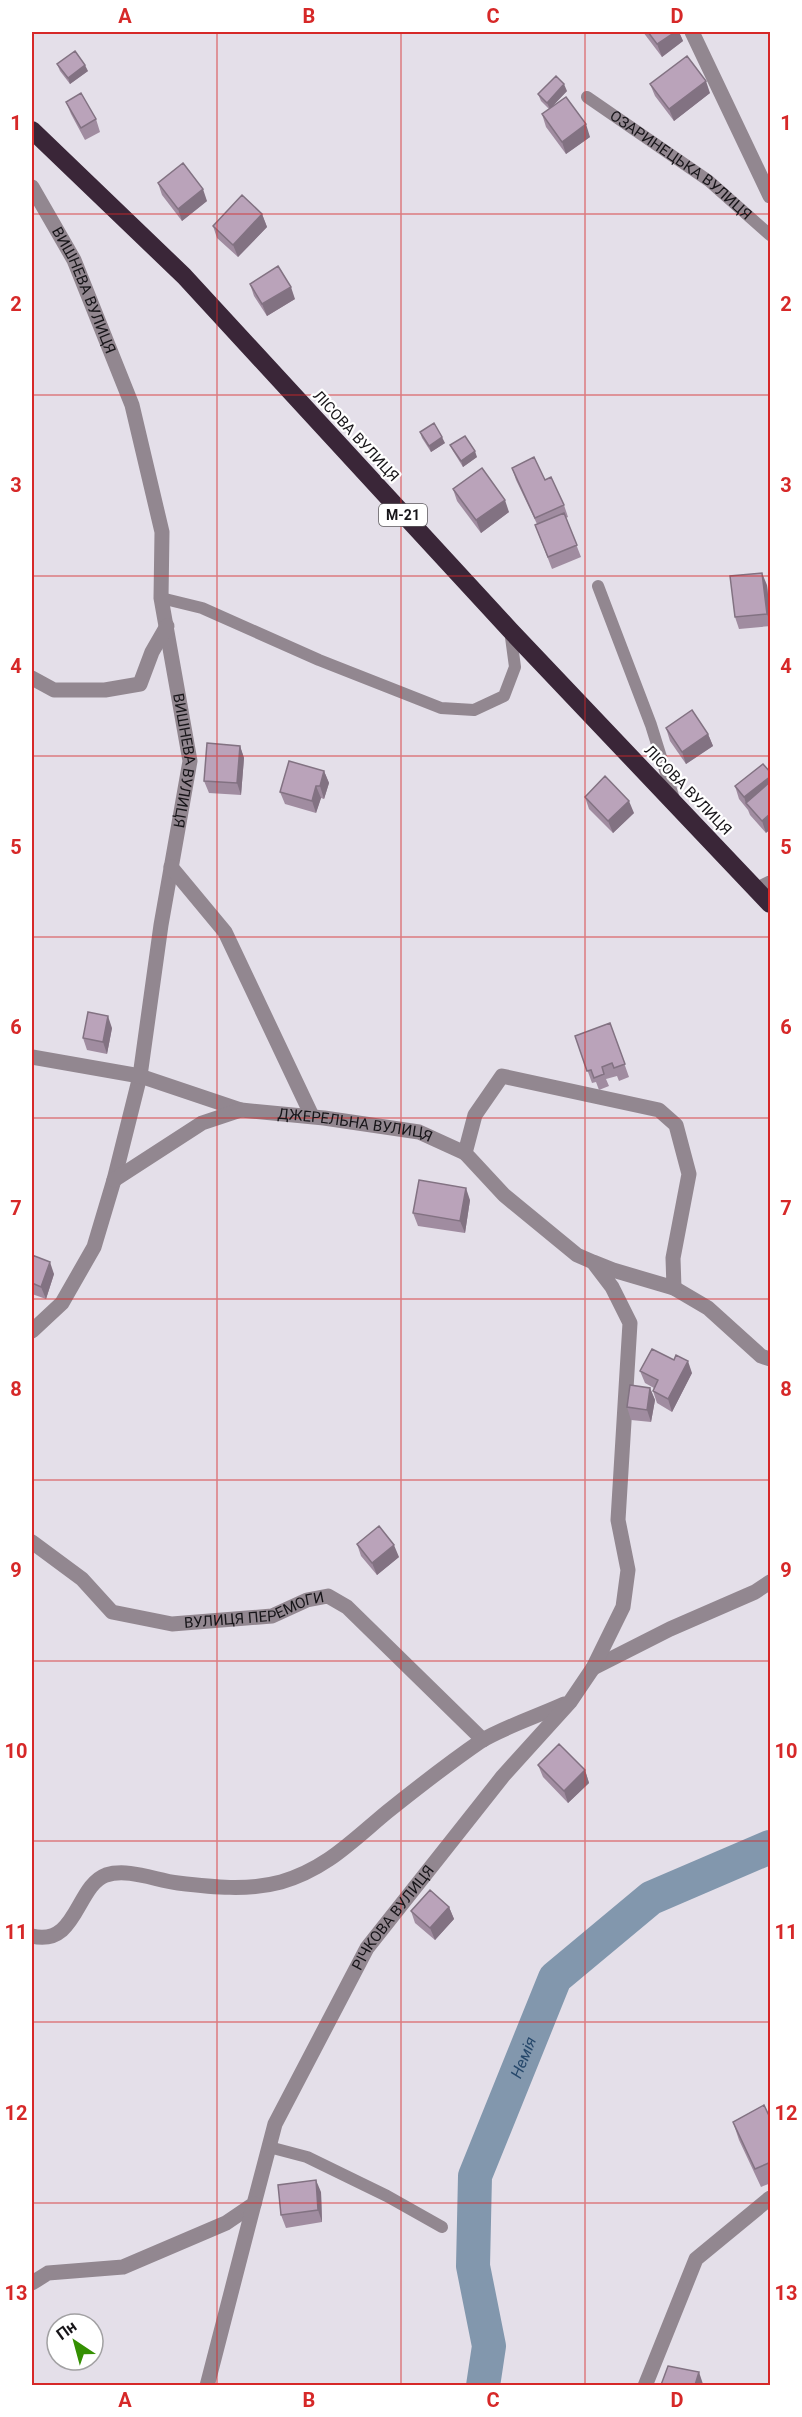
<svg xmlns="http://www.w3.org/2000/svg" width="802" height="2417" viewBox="0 0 802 2417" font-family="Roboto,sans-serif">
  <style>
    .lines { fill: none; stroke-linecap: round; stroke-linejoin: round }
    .river { stroke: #8297ad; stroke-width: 34 }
    .lane { stroke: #928790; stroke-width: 12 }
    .street { stroke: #928790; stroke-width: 15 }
    .highway { stroke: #3a2638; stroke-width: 18 }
    .wall { fill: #a08ca0 }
    .shaded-wall { fill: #827282 }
    .building { fill: #baa3ba; stroke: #827282; stroke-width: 1.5 }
    .grid { fill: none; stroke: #d62828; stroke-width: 1.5; stroke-opacity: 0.55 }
    .labels { text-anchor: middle; stroke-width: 4.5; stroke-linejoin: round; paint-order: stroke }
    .shield { fill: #fff; stroke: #5d5b5e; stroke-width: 1.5 }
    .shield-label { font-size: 14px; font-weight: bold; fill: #171519 }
    .street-label { font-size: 15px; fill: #171519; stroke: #fff }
    .water-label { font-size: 16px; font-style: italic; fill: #26486b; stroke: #fff }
    .neatline { fill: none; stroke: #d62828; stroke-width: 2 }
    .grid-label { font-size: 20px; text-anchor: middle; font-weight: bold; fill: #d62828 }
  </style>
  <rect width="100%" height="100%" fill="#e4dfe9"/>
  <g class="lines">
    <path class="river" id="s1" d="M483,2386L489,2346L473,2266L475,2176L555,1978L651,1898L770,1847"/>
    <g class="lane">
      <path id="s2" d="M587,97L709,181L770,235"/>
      <path d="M598,586L651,725L674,799"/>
      <path d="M161,598L202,608L319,660L441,708L474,710L504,696L515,667L510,630"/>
      <path d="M269,2147L307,2157L387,2196L442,2227"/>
    </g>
    <g class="street">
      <path d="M692,32L770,196"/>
      <path id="s3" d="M32,187L74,260L132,405L162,532L161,598L190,761L161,925L140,1076L114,1180L94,1247L62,1303L32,1331"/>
      <path d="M32,678L54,690H105L140,684L152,652L167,626"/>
      <path d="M171,867L225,932L312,1116"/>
      <path d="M758,889L770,883"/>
      <path d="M32,1057L140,1076L241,1110"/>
      <path id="s4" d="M114,1180L202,1123L241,1110L324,1118L419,1132L465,1153"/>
      <path d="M674,1288L708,1308L761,1356L770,1359"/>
      <path id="s5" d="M32,1542L82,1579L112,1612L172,1624L272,1616L307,1600L328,1596L347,1607L483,1740"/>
      <path d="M593,1668L670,1629L755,1592L770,1582"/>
      <path d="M32,1936C77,1947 76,1886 106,1875C128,1868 155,1880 178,1883C212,1887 248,1891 281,1882C326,1869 352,1841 387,1812C417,1788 449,1763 481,1741C502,1728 540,1715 564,1704"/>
      <path id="s6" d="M32,2283L48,2273L123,2267L226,2223L254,2204L275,2124L367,1948L503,1776L570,1702L593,1668L623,1607L628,1570L618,1520L630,1323L612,1287L593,1262L577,1255L504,1195L465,1153L475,1115L502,1076L659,1110L676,1125L689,1174L673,1258L674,1288L613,1270L593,1262"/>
      <path d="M207,2386L254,2204"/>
      <path d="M645,2386L696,2259L770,2198"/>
    </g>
    <path class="highway" d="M32,130L184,276L510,630L770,904"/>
  </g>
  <path class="wall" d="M643,32H679L683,41L662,57Z
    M57,64L88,71L70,84L60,71Z
    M650,84L710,93L674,121L655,96Z
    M567,91L551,107L590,137L566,154L546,127L542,114L549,109L541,101L538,94Z
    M66,102L96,119L100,132L85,140L71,114Z
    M158,183L207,201L182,221L162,195Z
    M262,214L267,227L238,257L217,238L213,226Z
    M250,284L295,299L267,316L254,296Z
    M420,432L445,443L431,452L422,438Z
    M450,445L477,457L463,467L453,451Z
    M512,468L545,480L564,505L568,517L566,518L581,557L552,569L535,525L537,524L516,480Z
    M453,489L509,512L481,533L457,501Z
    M767,585L771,626L739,629L735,617Z
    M666,728L708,734L713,746L686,764L670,741Z
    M240,746L244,758L241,795L209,793L204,781Z
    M763,764L766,833L750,815L748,810L739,799L735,786Z
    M324,771L329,783L324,799L321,798L316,813L285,804L280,792Z
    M585,797L634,813L613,833L589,809Z
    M610,1023L629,1077L619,1081L617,1076L606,1079L609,1086L599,1090L596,1082L592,1083L575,1036Z
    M112,1028L107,1054L87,1050L83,1038Z
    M470,1200L465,1233L418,1226L413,1213Z
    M32,1255L54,1274L46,1299L32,1294Z
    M640,1371L692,1373L672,1412L657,1403L653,1391L654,1388L645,1383Z
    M650,1388L655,1400L651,1422L631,1420L627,1407Z
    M357,1544L399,1557L377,1575L361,1556Z
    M538,1765L585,1770L589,1783L568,1803L543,1777Z
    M449,1907L454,1919L435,1940L415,1923L411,1911Z
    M771,2120V2183L761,2187L739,2140L733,2122Z
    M321,2192L322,2222L286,2228L281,2215Z"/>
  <path class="shaded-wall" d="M675,32H679L683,41L662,57L657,44Z
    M85,65L88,71L70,84L68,78Z
    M706,81L710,93L674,121L669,109Z
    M564,84L567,91L550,109L547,103Z
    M586,124L590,137L566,154L562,142Z
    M203,189L207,201L182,221L178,209Z
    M262,214L267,227L238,257L233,245Z
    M291,287L295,299L267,316L262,304Z
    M442,437L445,443L431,452L429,446Z
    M475,451L477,457L463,467L461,461Z
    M505,500L509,512L481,533L476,520Z
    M762,573L767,585L771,624L767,614Z
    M708,734L713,746L686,764L682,752Z
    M240,746L244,758L241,795L237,783Z
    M324,771L329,783L324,799L320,786Z
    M771,776V792L746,803L748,810L744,797Z
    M316,786L321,798L316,813L312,801Z
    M629,801L634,813L613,833L608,821Z
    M771,813V829L766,833L762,821Z
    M108,1016L112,1028L107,1054L103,1042Z
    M466,1188L470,1200L465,1233L460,1221Z
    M50,1262L54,1274L46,1299L41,1287Z
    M688,1361L692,1373L672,1412L668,1399Z
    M650,1388L655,1400L651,1422L647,1410Z
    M394,1545L399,1557L377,1575L372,1563Z
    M585,1770L589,1783L568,1803L564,1791Z
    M449,1907L454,1919L435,1940L430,1928Z
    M316,2180L321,2192L322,2222L318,2210Z
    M699,2372L703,2384V2385H695Z"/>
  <path class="building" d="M648,32H675L657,44Z
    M75,51L85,65L68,78L57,64Z
    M687,56L706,81L669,109L650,84Z
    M556,76L564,84L547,103L538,94Z
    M81,93L96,119L81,128L66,102Z
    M566,97L586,124L562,142L542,114Z
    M183,163L203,189L178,209L158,183Z
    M242,195L262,214L233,245L213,226Z
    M278,266L291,287L262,304L250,284Z
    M434,423L442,437L429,446L420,432Z
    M465,436L475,451L461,461L450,445Z
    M534,457L545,480L551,477L564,505L535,518L512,468Z
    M482,468L505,500L476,520L453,489Z
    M564,513L577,545L548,557L535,525Z
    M762,573L767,614L735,617L730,576Z
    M692,710L708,734L682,752L666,728Z
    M207,743L240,746L237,783L204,781Z
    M289,761L324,771L320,786H316L312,801L280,792Z
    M763,764L771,773V776L744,797L735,786Z
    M605,776L629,801L608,821L585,797Z
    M771,781V813L762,821L746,803Z
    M88,1012L108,1016L103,1042L83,1038Z
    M610,1023L625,1064L614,1068L612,1063L602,1067L604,1074L594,1078L591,1070L587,1071L575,1036Z
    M419,1180L466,1188L460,1221L413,1213Z
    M32,1255L50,1262L41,1287L32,1283Z
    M652,1349L674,1360L676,1355L688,1361L668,1399L653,1391L658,1380L640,1371Z
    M630,1385L650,1388L647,1410L627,1407Z
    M379,1526L394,1545L372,1563L357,1544Z
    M559,1744L585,1770L564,1791L538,1765Z
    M430,1890L449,1907L430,1928L411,1911Z
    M764,2105L771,2120V2162L755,2169L733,2122Z
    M316,2180L318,2210L281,2215L278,2185Z
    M668,2366L699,2372L695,2385H661Z"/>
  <path class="grid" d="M217,32V2386M401,32V2386M585,32V2386M32,214H770M32,395H770M32,576H770M32,756H770M32,937H770M32,1118H770M32,1299H770M32,1480H770M32,1661H770M32,1841H770M32,2022H770M32,2203H770"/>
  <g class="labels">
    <rect class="shield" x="379" y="504" width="48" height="22" rx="4.5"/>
    <g class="shield-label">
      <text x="403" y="520">М-21</text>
    </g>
    <g class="street-label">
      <text dy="5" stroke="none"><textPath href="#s2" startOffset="116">ОЗАРИНЕЦЬКА ВУЛИЦЯ</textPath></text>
      <text dy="5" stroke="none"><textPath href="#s3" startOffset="116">ВИШНЕВА ВУЛИЦЯ</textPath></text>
      <text transform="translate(356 436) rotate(47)" y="5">ЛІСОВА ВУЛИЦЯ</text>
      <text dy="5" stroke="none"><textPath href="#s3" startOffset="602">ВИШНЕВА ВУЛИЦЯ</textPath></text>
      <text transform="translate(688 790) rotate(46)" y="5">ЛІСОВА ВУЛИЦЯ</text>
      <text dy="5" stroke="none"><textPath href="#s4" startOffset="261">ДЖЕРЕЛЬНА ВУЛИЦЯ</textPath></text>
      <text dy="5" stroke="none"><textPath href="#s5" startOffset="252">ВУЛИЦЯ ПЕРЕМОГИ</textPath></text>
      <text dy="5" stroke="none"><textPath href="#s6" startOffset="561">РІЧКОВА ВУЛИЦЯ</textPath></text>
    </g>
    <g class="water-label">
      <text dy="6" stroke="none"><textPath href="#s1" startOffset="340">Немія</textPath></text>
    </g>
  </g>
  <rect width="802" height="2417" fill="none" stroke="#ffffff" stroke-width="66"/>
  <g transform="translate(75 2342) rotate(324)"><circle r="28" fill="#ffffff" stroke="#a2a1a3" stroke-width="1.5"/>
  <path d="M0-4.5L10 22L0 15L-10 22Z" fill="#349002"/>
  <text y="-9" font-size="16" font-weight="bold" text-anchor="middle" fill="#171519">Пн</text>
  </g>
  <rect x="33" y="33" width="736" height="2351" class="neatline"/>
  <g class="grid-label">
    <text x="125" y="23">A</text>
    <text x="309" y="23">B</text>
    <text x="493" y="23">C</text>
    <text x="677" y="23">D</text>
    <text x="16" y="130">1</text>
    <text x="786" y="130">1</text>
    <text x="16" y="311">2</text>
    <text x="786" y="311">2</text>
    <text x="16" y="492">3</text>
    <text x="786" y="492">3</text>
    <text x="16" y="673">4</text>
    <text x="786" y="673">4</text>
    <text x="16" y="854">5</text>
    <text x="786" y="854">5</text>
    <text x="16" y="1034">6</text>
    <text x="786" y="1034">6</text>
    <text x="16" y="1215">7</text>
    <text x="786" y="1215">7</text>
    <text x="16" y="1396">8</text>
    <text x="786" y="1396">8</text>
    <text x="16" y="1577">9</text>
    <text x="786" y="1577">9</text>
    <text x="16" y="1758">10</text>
    <text x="786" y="1758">10</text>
    <text x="16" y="1939">11</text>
    <text x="786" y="1939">11</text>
    <text x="16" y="2120">12</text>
    <text x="786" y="2120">12</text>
    <text x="16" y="2300">13</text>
    <text x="786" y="2300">13</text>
    <text x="125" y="2407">A</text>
    <text x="309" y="2407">B</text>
    <text x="493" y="2407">C</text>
    <text x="677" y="2407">D</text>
  </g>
</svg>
